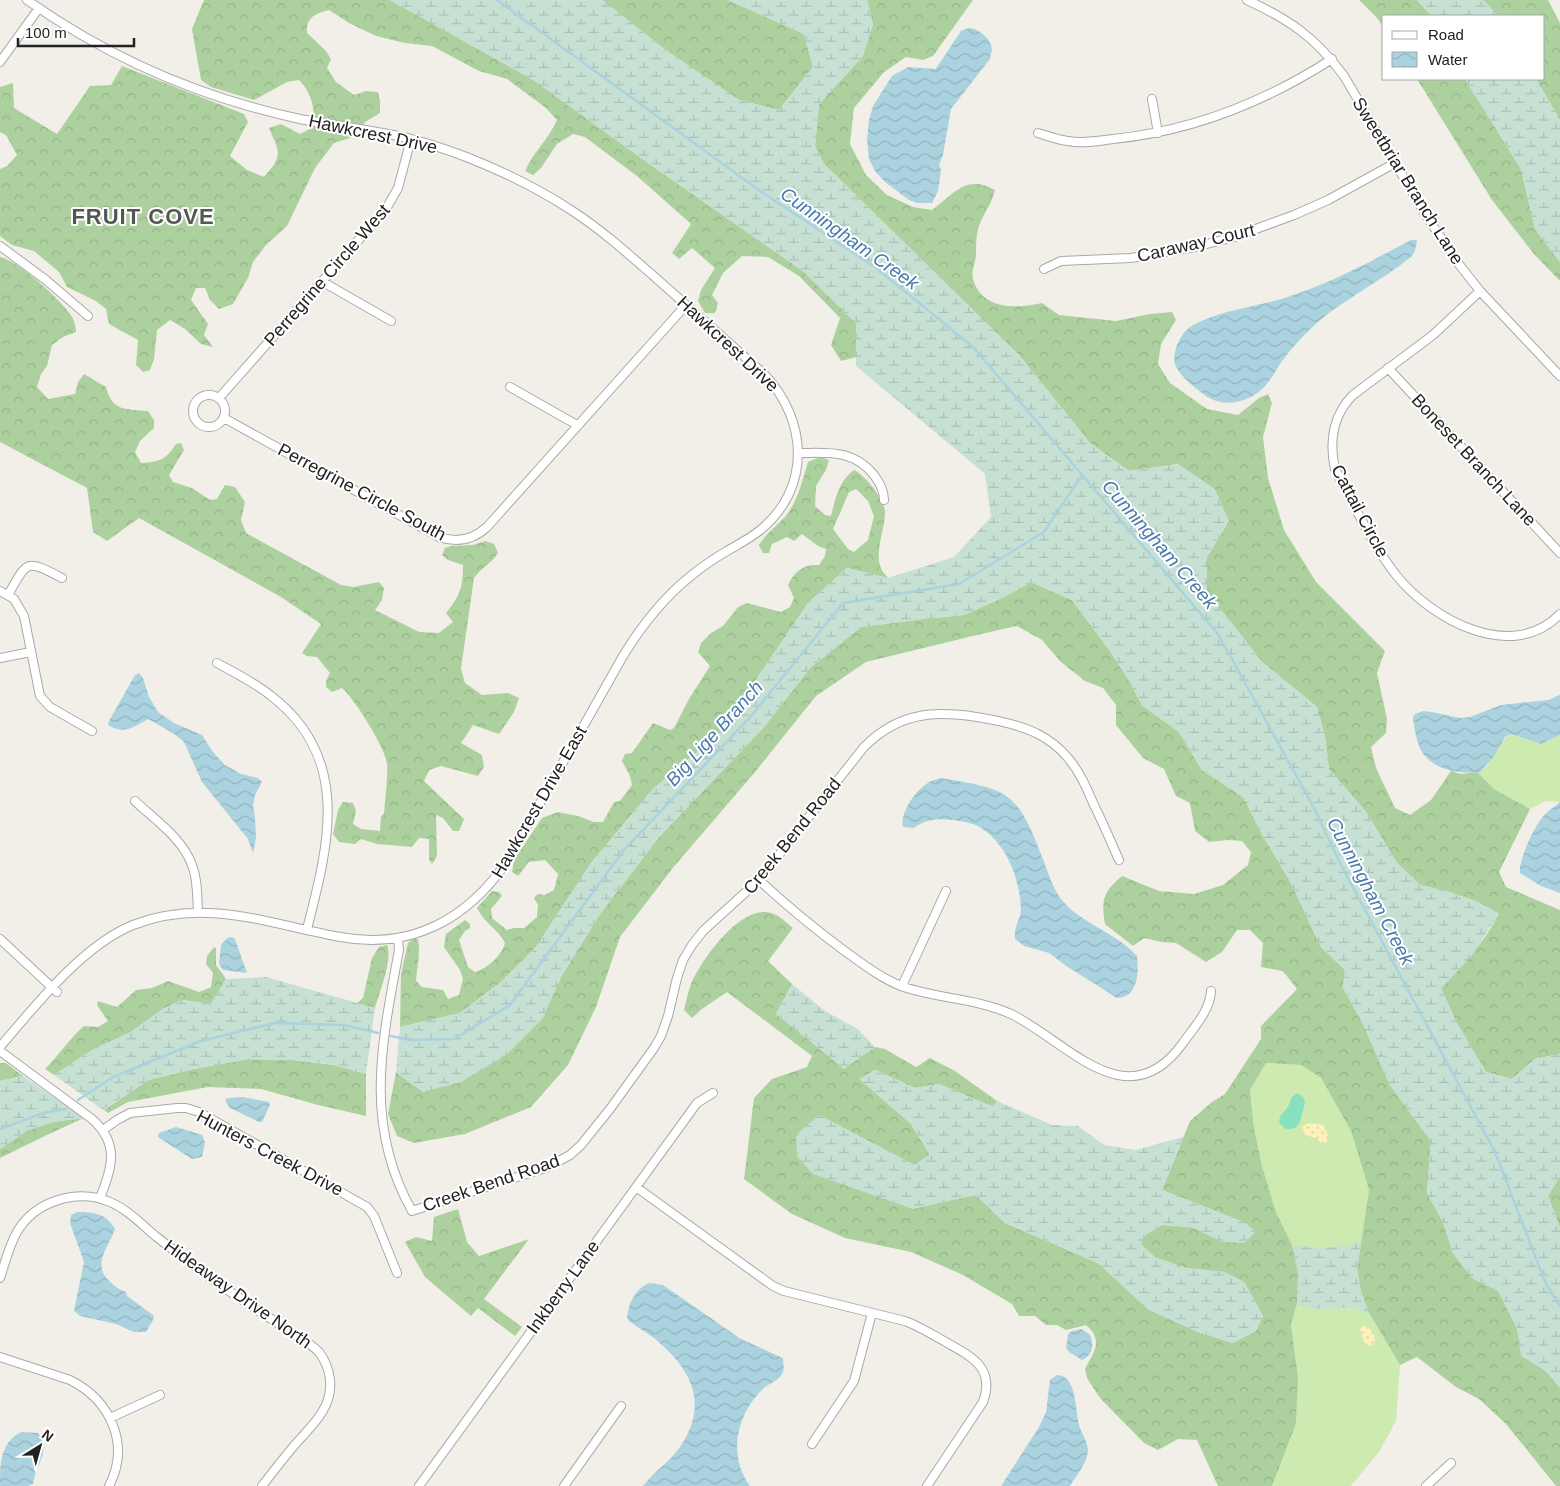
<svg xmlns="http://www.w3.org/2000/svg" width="1560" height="1486" viewBox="0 0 1560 1486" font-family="Arial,sans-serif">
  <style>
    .grass { fill: #cdebb0 }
    .forest { fill: url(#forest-crowns); fill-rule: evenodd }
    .wetland { fill: url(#wetland-marsh) }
    .sand { fill: url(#sand-dots) }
    .pitch { fill: #88e0be }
    .water { fill: url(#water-waves) }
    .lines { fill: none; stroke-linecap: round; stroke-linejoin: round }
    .stream { stroke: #aad3df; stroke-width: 2.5 }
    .street-casing { stroke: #a9a9a9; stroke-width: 10 }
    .street { stroke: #fff; stroke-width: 8 }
    .labels { text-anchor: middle; stroke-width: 4; stroke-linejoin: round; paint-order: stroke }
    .street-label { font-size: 18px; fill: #222; stroke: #fff }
    .water-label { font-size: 19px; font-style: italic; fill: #4a7aab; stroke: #fff }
    .district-label { font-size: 22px; font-weight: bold; letter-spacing: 1px; fill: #555; stroke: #fff }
  </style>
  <defs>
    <pattern id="forest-crowns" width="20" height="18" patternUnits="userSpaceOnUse" patternTransform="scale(1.25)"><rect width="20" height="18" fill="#add19e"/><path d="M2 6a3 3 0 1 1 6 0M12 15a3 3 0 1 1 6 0" fill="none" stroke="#95b388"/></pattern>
    <pattern id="wetland-marsh" width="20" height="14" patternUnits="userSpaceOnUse" patternTransform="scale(1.25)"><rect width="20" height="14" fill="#c6e0d4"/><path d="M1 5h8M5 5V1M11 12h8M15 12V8" fill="none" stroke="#aac0b6"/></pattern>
    <pattern id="sand-dots" width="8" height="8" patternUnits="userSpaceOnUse" patternTransform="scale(1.25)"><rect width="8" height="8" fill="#fff1ba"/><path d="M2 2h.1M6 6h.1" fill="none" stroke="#dacea0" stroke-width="1.8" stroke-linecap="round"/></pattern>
    <pattern id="water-waves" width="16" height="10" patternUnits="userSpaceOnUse" patternTransform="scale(1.25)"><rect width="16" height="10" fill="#aad3df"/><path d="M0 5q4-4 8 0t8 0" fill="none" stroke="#92b5bf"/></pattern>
  </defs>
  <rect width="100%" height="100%" fill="#f2efe9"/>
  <path class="grass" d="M1511,734L1541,744L1560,735V802L1545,801L1530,809L1494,789L1477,772C1494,767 1496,742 1511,734Z
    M1266,1063L1301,1065L1321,1078L1351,1131L1369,1190L1357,1269L1369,1313L1400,1365L1396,1421L1379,1452L1351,1486H1272L1296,1424L1298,1377L1291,1324L1297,1304L1292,1245L1276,1212L1262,1166L1254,1128L1250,1090Z"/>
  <path class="forest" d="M204,0H390L532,79L648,163L803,271L856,323V357L841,361L831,345L840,318L799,276L768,257L742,256L723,273L712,295L718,303L715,313H705L698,301L701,290L715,268L692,248L679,259L672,253L691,224L637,176L585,137L573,134L557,144L541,168L533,175L525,171C533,152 549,139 557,120L546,108L507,79L479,71L432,46L405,43L376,36L349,23L329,10C315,14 306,17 307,33L326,51L331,59L327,68L336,82L354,95L366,91L378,92L380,101V113L365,122L353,137L334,143L315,168L287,226L266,245L253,262L248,278L233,304L219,309L210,300L205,288H196L191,300L208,324L204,335L213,347L201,344L185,329L170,320L157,330L154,359L150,370L143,372L136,365L138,340L109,324L106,309L96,301L67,287L59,272L34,251L12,245L0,236V169L7,166L17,155L6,135L0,132V87L13,83L14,108L57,134L90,86L111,85L122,66L244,114L248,122L230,156L247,170L264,177C283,156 280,153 269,128L281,124L300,134L314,127C314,107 313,95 299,80L287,82L254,100L211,87L201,80L192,29Z
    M602,0H728L804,34L813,67L779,110L739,100L667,51Z
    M867,0H973L933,56L923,60L906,57L884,72L854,108L850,144L866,175L887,195L913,207L932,210C955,193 966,174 995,190C992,204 982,215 978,229C976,237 976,247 976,256C975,263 971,273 973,279C982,310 1016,309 1042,303L1059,315L1116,321L1150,314L1172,312L1176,320L1161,344L1158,364L1170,383L1207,409L1238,415L1259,398L1268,394L1272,403L1263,437L1268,478L1284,530L1316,582L1385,651L1377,673L1387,719L1386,733L1371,747L1376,768L1395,808L1410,815L1431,800L1451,771L1461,774L1477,772L1494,789L1530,809L1499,872L1506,887L1560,910V1054L1535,1059L1512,1079L1486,1072L1456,1022L1441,988C1463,965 1484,943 1499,914L1478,902L1449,892L1420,885L1397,863L1366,812L1329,769L1325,737L1317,707L1262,662L1207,592V557L1229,521L1178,464L1129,471L1090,443L1019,355L824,164L815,146L819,104L863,56L873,24Z
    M1359,0H1417L1432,16H1384V28L1377,18Z
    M1483,0H1548L1560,23V120L1536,79H1544V16H1498Z
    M1417,79H1465L1521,169L1535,229L1560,262V281L1534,254L1492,200Z
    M0,257C18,261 59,298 70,314C74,319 76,326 76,332L63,337L52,345L47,366L41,374L37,387L48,399L75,394L78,382L84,374L106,387C112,412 127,409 148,411L154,420V428L140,441L135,452L141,463C159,462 166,460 176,444L181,443L184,450L169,475L173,482L192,488L210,500L217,499L225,485L235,487L245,502L241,520L246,533L341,585L353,587L379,582L384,588L382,600L375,610L419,632L439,633L453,622L446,613C460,596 463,587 463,565L448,560L442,555L445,548L451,546L473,545L485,541L494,544L498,553C492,563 481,568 474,578L461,669L465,683L482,695L508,693L519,698L514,712L499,734L473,725L461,743L482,755L484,767L478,776L441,766L429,770L424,781L464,819L459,831H453L443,818L436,815L437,856L432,864L429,859V839L419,838L412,847L377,844L361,839L355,844L339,842L333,834L338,810L343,802L353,803L356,811L353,824L361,829L380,831L381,816L384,814C385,798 388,780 387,764C386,749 354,698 342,688L332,692L326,687V681L330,673L317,657L307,656L302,653L321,624L281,597L139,518L107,541L93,532L87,488L0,442Z
    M820,457L829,460L826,470L816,486L815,506L825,515L831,516C835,500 839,480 854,470C865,475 886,501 885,513C885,529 874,553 881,568C882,572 886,575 888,578L847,568L808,603L720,733L653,789L591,863L536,947L500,983L460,1013L400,1027L401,974L408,943L413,939H418C421,952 417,967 416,981L422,987L443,990L448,999L459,995L463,979L460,970L444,947L446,934L465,920L470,924V928L465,931L459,940L468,967L475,972C487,969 502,955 505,943C498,929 484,923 477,908L492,891L499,892L502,896L491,909L492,918L507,930L514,928H524L537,917L538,905L534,898L538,894L545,895L554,890L558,874L545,860L529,862L518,876L512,872L514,860L542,818L558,812L578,816L594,822H603L614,802L620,801L632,785L630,776L622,761L625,754L632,753L653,723L670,730L674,728L689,699L710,666L698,652L701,643L711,633L723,626L738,607L747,603L781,612L790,607L794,598L788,585C795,571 803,564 819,565L825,556L826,549L818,546L802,534L794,541L787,537L772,544L769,553H763L759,545C766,533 779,525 788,513C798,499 803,479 808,462ZM856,489L868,501L874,516L868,540L854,552L848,549L833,529L849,492Z
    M1031,582L1072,600L1110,651L1128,679L1142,705L1179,732L1202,770L1243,797L1263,836L1291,883L1321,947L1345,970L1343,988L1362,1022L1390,1085L1431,1141L1427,1193L1443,1222L1453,1253L1472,1278L1498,1291L1517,1328L1522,1356L1546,1371L1560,1388V1486H1556L1506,1424L1479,1399L1456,1387L1417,1357L1400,1365L1369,1313L1361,1291L1357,1269L1369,1190L1351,1131L1321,1078L1301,1065L1266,1063L1250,1090L1254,1128L1262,1166L1276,1212L1292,1245L1298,1273L1297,1304L1291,1324L1298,1377L1296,1424L1272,1486H1218L1197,1440L1178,1439L1158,1450L1144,1443L1100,1398L1087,1378L1085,1369C1094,1351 1104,1341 1086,1325L1066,1330L1057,1325H1046L1035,1316H1019L1012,1304L963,1275L911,1252L845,1238L792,1214L744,1179L754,1098L772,1079L807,1067L812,1056L727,992L702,1009L692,1018L684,1010C686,1002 688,992 691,984C701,960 743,900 774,914C781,917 787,923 793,928L768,961L792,984L776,1014L844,1068L875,1047L885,1049L916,1067L930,1058L955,1071L997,1101L993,1107L939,1084L915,1088L875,1070L860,1079L911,1124L930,1155L914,1165L819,1115L949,1200L976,1195L1005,1223L1098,1263L1149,1310L1255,1332L1263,1316L1244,1282L1224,1272L1186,1268L1156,1258L1140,1244L1145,1235L1162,1225L1192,1227L1223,1242H1245L1255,1231L1243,1222L1162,1190L1190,1121L1212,1102L1225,1094L1261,1039V1026L1297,989L1283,971L1261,967L1263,943L1250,930H1237L1222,952L1206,962L1176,943L1161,942L1144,938L1133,946L1105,924C1101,900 1103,892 1122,876L1159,891L1194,894L1223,885L1248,865L1251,852L1242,841L1228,840L1209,842L1195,831L1190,803L1176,796L1164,769L1143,758L1116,725V705L1103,688L1085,681L1061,662L1042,640L1017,626L981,634L866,662L816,696L755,772L672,869L620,937L596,1007L568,1065L531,1107L465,1134L414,1143L397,1136L388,1114L396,1072L423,1092L506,1055L542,1018L562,975L600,914L659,837L764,727L810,668L861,627L923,619L964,615L1004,597Z
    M387,945C393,960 379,993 375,1008L357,1003L363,998L372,958L379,947Z
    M214,947L216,948V965L226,979L211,1004L182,1000L163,1009L131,1032L92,1050L54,1075L45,1069C59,1055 69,1039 84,1026L98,1027L108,1021L97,1005L98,1001L117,1007L136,990L152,988L168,981L199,992L211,987L213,973L206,964L207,956Z
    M248,1059L292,1060L334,1065L366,1074V1116L318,1105L261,1089L208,1087L128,1102L108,1113L104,1110L148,1080L194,1069Z
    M0,1063H6L23,1076L0,1081Z
    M84,1118L49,1134L0,1158V1149L26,1131L52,1122Z
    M1560,1176V1228L1548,1196Z
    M458,1209L467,1242L479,1256L529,1239L484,1299L522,1327L515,1336L478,1308L471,1316L425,1277L405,1242L416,1237L432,1241L434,1217Z"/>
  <path class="wetland" d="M390,0H602L667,51L739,100L779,110L813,67L804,34L728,0H867L873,24L863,56L819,104L815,146L824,164L1019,355L1090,443L1129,471L1178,464L1215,489L1229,521L1207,557V592L1262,662L1317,707L1325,737L1329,769L1366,812L1397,863L1420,885L1450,892L1478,902L1499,914L1470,958L1441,988L1456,1022L1486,1072L1512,1079L1535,1059L1560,1054V1176L1548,1196L1560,1228V1388L1546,1371L1521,1356L1517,1328L1498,1291L1472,1278L1453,1253L1443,1222L1427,1193L1431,1141L1390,1085L1362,1022L1343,988L1345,970L1321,947L1291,883L1263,836L1243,797L1202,770L1179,732L1142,705L1128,679L1110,651L1072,600L1032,582L1004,597L964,615L923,619L861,627L810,668L764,727L659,837L600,914L562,975L543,1018L506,1055L461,1082L423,1092L396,1072L400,1027L460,1013L500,983L536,947L591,863L653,789L720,733L808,603L847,568L888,578L954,557L991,517L985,474L856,366V323L803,271L648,163L532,79Z
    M1417,0H1483L1498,16H1432Z
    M1465,79H1536L1560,120V262L1535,229L1521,169Z
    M266,977L375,1008L366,1074L334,1065L292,1060L248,1059L194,1069L148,1080L103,1110L54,1075L92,1050L131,1032L163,1009L182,1000L211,1004L226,979Z
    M792,984L825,1011L858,1029L875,1047L844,1069L776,1014Z
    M875,1070L915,1088L939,1084L992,1107L997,1101L1052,1125L1078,1126L1104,1145L1136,1150L1183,1137L1162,1190L1243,1222L1256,1231L1245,1243L1222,1242L1192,1227L1162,1225L1145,1235L1141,1244L1156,1258L1186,1268L1224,1272L1244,1282L1263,1316L1255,1332L1233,1343L1202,1334L1149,1310L1098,1263L1005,1223L976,1195L913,1209L813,1174L797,1156L796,1135L819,1115L914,1165L930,1155L911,1124L859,1079Z
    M23,1076L84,1118L52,1122L26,1131L0,1149V1081Z
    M1361,1242L1357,1269L1361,1291L1369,1313L1351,1308L1315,1309L1297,1304L1298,1273L1292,1245C1321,1248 1332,1249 1361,1242Z"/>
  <path class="sand" d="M1308,1123L1323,1125L1328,1135L1327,1142L1322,1144L1316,1138L1305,1135L1302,1127Z
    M1363,1326C1372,1327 1377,1336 1374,1344L1370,1346L1364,1342L1360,1329Z"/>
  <path class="pitch" d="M1297,1093C1308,1098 1305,1104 1302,1114C1300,1123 1298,1130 1286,1129L1280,1124L1279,1120L1281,1115L1288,1107L1292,1097Z"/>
  <path class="water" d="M969,28C978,28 993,40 992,51C991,53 990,56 990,59L951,109L943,155L939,165L941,170L938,191L932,203H917L909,200L885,182L875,171L869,159L867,139L869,120L873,106L892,76L908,67L935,69L937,67L961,31Z
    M1411,240H1417L1415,251L1412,256C1383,280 1348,297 1319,321C1307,332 1293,346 1283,360C1277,367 1273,377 1266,385C1251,402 1225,409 1206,396C1195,388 1183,379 1176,367C1170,355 1180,334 1190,327C1214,311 1260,306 1288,297C1320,286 1351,272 1381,256C1391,251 1401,245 1411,240Z
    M139,673L143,678L149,697L158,712L174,723L202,735L213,752L225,765L241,774L258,778L262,782L255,795L253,805L255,818L256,838L253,853L248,839L202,782L184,742L173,733L148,719C133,727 125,735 108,725L109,721L135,675Z
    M1560,695V735L1541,744L1511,734L1505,737L1493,758L1480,772C1462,774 1437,771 1424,755C1417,746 1414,728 1413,717L1415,714L1423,711L1432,712L1460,718L1470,717L1501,705L1548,700Z
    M940,778C1009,789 1017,791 1042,857C1048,871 1052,887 1061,899C1081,924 1116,932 1137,956C1139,972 1138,998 1117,998L1065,965L1049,953L1024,946L1015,939C1013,927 1021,919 1021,909C1020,880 1007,844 981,828C976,824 965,822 959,821C944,818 926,818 914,828L903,827C900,813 914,793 925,785C929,781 935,780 940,778Z
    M1560,802V893L1541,886L1520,873C1518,861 1534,827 1542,818C1547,811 1554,807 1560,802Z
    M232,937L235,939L247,973L223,970L219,964L221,945L227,938Z
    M242,1097L269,1102L270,1105L262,1122H259L230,1108L225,1100L228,1098Z
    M176,1127L202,1135L205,1142L202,1157L192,1159L158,1137L159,1133Z
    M77,1212C93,1212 106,1213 115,1229C108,1248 92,1264 109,1281C114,1286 120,1290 126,1292L127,1296L153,1315L154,1318L146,1332H134L116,1324L80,1316L74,1311L84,1262L70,1223L71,1215Z
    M649,1283L663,1285L741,1339L783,1358C783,1363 785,1369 782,1374C779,1380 770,1383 764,1388C737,1413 727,1455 750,1486H643C654,1471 670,1462 680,1447C706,1409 696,1376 663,1346C653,1336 640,1329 629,1321L627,1317C629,1302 635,1289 649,1283Z
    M1082,1329L1090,1335C1094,1344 1093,1356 1082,1360L1069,1352L1066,1348L1068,1334L1072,1331Z
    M1057,1375C1077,1375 1075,1410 1079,1425C1081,1433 1088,1442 1088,1451C1087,1463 1076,1476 1070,1486H1001L1039,1427L1046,1412L1050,1380Z
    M22,1432L38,1433C52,1448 35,1468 33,1484L28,1486H0C0,1465 0,1441 22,1432Z"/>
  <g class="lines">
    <path class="stream" d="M497,0L763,193L875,267L973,347L1218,634L1313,806L1342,867L1495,1152L1546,1284L1560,1306
      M391,1036L409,1040L454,1039L510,1005L624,850L752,715L843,603L959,584L1044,532L1082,475
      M78,1100L113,1077L201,1041L275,1023L344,1025L378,1033
      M0,1129L43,1113L66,1109"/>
    <defs>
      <path id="street" d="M1247,0C1290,20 1315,37 1344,76L1425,214L1458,263L1480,291L1560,376
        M0,62L39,8
        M1152,99L1158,133
        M1038,133C1048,136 1058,140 1068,141C1082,144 1099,141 1113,139C1193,131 1265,102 1332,59
        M0,246L46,280L88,316
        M1044,269L1061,261L1131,258L1195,247L1234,237L1294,215L1328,200L1395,163
        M323,282L391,321
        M1480,291L1433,335L1353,395C1333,415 1329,442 1335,469C1354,504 1371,543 1396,575C1431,619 1512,664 1560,614
        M1388,368L1560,553
        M510,387L577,425
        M193 411a16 16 0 1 1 32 0a16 16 0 1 1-32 0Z
        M219,398L386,209L398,188L411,139
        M224,418L439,537C457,543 473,540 487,527L686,305
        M798,453C828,453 853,449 874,475C880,483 884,490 884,500
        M0,591L14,599L24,616L40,696L50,707L92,731
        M8,595C28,560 26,559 62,578
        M0,658L31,652
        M217,663C235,673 254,682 270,695C352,757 329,844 307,929
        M135,801C155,820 183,839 192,865C198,880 197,897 198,912
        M759,880C787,906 816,930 846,952C864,965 881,978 901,986C937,999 976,998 1011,1014C1067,1041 1127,1121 1183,1043C1194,1027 1210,1011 1211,991
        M398,938L399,950C382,1042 363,1124 412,1211L548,1167L570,1155L581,1145L610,1109L654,1048L661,1036L668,1016L677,978L683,960L692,945L703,931L759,880L864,747C880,731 898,720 920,716C950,710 1008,720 1036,733C1048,739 1060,748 1068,758C1080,772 1087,789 1094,805C1103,823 1111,842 1119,860
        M0,939L57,992
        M902,986L946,891
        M0,1047C35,1006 83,945 133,925C205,897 269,924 340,937C412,950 468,919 508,860L623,656C642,625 664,597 692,575C703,566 715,558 727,551C737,545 749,539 759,531C812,489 808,420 764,374C731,345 699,316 666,287C635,260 605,232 571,210C539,189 504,172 469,158C443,148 416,139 388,134C359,128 329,125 300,119C202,98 109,58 27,0
        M0,1051L92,1119C120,1144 112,1167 100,1198
        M103,1130L117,1120L130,1113L177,1108H186L199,1112L367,1207L374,1216L397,1273
        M636,1187L773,1286L784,1291L905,1321C919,1326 931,1334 944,1341C970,1356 996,1367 983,1402L927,1486
        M0,1278C5,1263 9,1246 17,1232C35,1201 77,1188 110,1202C129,1210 143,1226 158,1238C186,1260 214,1282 244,1301C258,1311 273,1320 288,1330C299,1337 310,1343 319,1352C325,1360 329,1370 330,1380C333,1409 310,1427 293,1447C282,1460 272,1473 262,1486
        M0,1357L70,1380C110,1400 131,1444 109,1486
        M110,1418L160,1395
        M812,1444L854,1381L872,1313
        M419,1486L697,1103L713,1093
        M564,1486L621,1406
        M1426,1486L1451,1463"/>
    </defs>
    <use href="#street" class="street-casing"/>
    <use href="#street" class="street"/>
  </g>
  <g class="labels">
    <g class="street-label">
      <text transform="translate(373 134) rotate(12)" y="6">Hawkcrest Drive</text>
      <text transform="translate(1408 181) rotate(58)" y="6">Sweetbriar Branch Lane</text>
      <text transform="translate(1196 243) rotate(-13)" y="6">Caraway Court</text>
      <text transform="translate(327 275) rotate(-49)" y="6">Perregrine Circle West</text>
      <text transform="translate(728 344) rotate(43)" y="6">Hawkcrest Drive</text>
      <text transform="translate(1474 460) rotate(47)" y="6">Boneset Branch Lane</text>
      <text transform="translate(362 492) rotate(28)" y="6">Perregrine Circle South</text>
      <text transform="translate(1360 511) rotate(62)" y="6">Cattail Circle</text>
      <text transform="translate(539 802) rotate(-60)" y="6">Hawkcrest Drive East</text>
      <text transform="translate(792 836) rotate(-51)" y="6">Creek Bend Road</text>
      <text transform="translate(270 1153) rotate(28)" y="6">Hunters Creek Drive</text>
      <text transform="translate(491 1183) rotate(-19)" y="6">Creek Bend Road</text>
      <text transform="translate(563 1287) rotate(-54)" y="6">Inkberry Lane</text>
      <text transform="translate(238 1294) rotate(35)" y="6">Hideaway Drive North</text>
    </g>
    <g class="water-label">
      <text transform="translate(850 238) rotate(35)" y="7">Cunningham Creek</text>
      <text transform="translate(1160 544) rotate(49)" y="7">Cunningham Creek</text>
      <text transform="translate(714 733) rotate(-48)" y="7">Big Lige Branch</text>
      <text transform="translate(1371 891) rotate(62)" y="7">Cunningham Creek</text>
    </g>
    <g class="district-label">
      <text x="143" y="224">FRUIT COVE</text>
    </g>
  </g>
  <rect x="1382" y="15" width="162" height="65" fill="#ffffff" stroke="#a7a7a7"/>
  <rect x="1392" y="31" width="25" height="8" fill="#ffffff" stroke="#a7a7a7"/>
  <text x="1428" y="40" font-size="15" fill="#222222">Road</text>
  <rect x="1392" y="52" width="25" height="15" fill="url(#water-waves)" stroke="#a7a7a7"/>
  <text x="1428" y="65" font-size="15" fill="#222222">Water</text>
  <g transform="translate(40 1446) rotate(37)" stroke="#ffffff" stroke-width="4" paint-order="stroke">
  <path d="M0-4L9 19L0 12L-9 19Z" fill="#222222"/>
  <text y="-8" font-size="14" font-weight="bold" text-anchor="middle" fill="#222222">N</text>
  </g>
  <path d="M18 38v8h116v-8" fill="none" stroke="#222222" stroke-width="2.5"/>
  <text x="25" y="38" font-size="15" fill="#222222" stroke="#ffffff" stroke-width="4" paint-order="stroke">100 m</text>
</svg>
